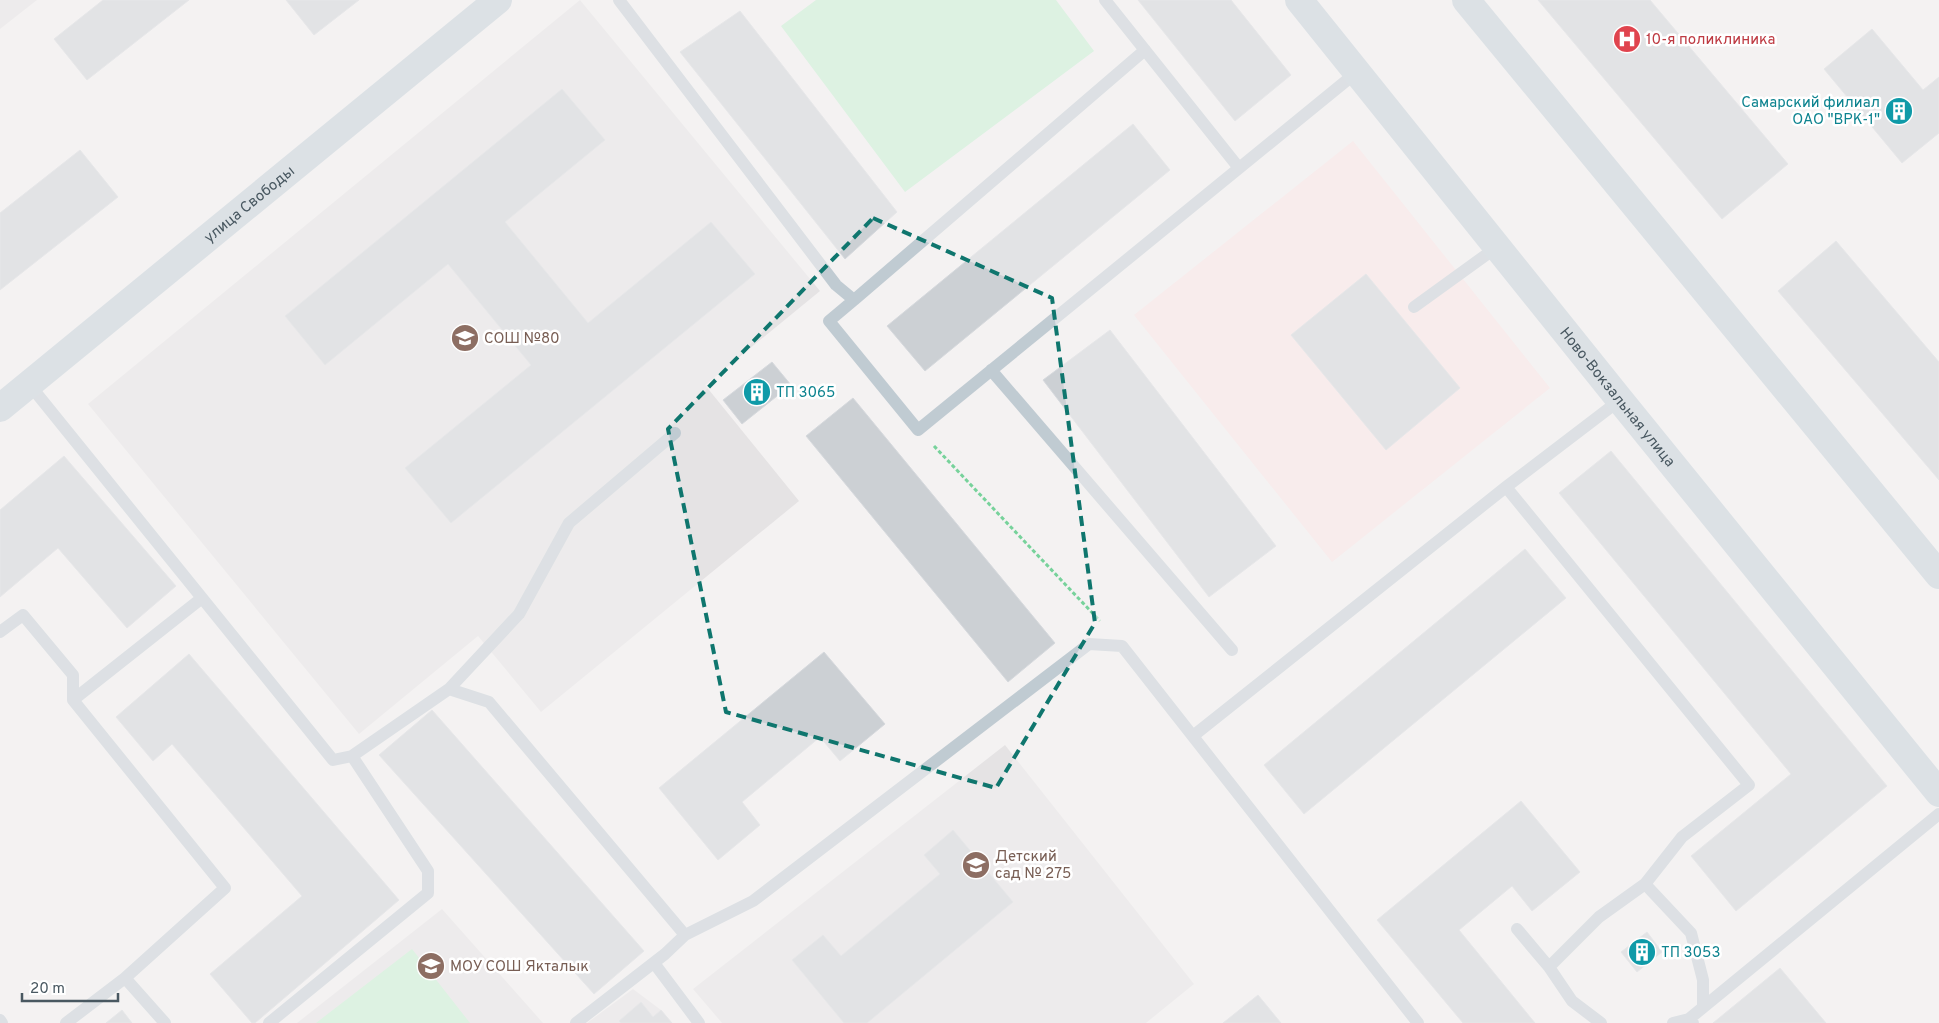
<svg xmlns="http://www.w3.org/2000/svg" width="1939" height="1023" viewBox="0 0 1939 1023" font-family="Overpass,sans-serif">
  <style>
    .education { fill: #e5e3e4 }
    .medical { fill: #fce4e4 }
    .green { fill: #c0f2ce }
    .building { fill: #ccd0d4; stroke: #d6d9dd }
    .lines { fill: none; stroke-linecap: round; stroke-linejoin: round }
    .path { stroke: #77d29b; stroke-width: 3; stroke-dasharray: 4 2.5; stroke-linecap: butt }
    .service { stroke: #c0cbd2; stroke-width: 12 }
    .secondary { stroke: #bfcdd6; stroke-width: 28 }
    .marked { fill: none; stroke: #0f766e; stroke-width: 4; stroke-dasharray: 10 6; stroke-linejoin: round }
    .labels { text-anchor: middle; stroke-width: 5; stroke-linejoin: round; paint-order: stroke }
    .health-label { font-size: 15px; fill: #be3a42; stroke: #fff; text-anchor: start }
    .culture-label { font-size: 15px; fill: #0d838f; stroke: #fff; text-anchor: start }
    .street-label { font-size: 15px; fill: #495861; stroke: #fff }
    .education-label { font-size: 15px; fill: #785e54; stroke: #fff; text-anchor: start }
  </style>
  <rect width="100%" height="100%" fill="#f4f2f2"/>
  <path class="education" d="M0,0H37L0,29Z
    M580,0L820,291L705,385L799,501L541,712L478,636L359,734L88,404Z
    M1005,745L1194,984L1146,1023H722L693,989Z
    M442,909L543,1023H297Z
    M633,989L661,1010L672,1023H587Z"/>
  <path class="medical" d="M1353,141L1550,388L1332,562L1134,315Z"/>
  <path class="green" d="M816,0H1056L1094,51L905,192L781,26Z
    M412,949L470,1023H316Z"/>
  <path class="building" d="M103,0H189L87,80L54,39Z
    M286,0H359L314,35Z
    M1138,0H1231L1291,75L1235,121Z
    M1538,0H1650L1788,164L1722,219Z
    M740,11L897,212L845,259L680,52Z
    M1872,29L1923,90L1939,77V133L1902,163L1824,69Z
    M562,89L605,140L505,222L588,323L711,222L755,274L451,523L405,468L531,365L448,264L325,365L285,316Z
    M1133,124L1170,170L925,371L887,326Z
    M80,150L118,197L0,290V213Z
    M1836,241L1939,362V480L1778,291Z
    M1366,274L1460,388L1386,450L1291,335Z
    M1110,330L1276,546L1209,597L1043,380Z
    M772,362L791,385L742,424L723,400Z
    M853,398L1055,643L1008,682L806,436Z
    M1611,451L1887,786L1736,911L1691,856L1791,774L1559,493Z
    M64,456L176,586L127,628L58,548L0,597V510Z
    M1525,549L1566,598L1304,814L1264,765Z
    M824,652L885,724L840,761L820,737L742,802L760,825L718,860L659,788Z
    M189,654L399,900L255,1023H252L210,974L302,896L172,744L153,761L116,717Z
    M432,710L644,951L594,994L379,755Z
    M1521,801L1580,872L1532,911L1512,886L1459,930L1535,1023H1463L1377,920Z
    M953,830L1013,902L867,1023H844L792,960L823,935L841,956L940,874L924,855Z
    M1647,932L1662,952L1637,972L1621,952Z
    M1780,968L1826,1023H1713Z
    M1258,995L1281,1023H1223Z
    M641,1002L653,1017L661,1010L672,1023H621L619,1021Z
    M122,1010L132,1023H106Z"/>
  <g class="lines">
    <path class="path" d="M934,446L1100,621"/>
    <path class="service" d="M619,0L836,285L854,300L1145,50
      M1105,0L1239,168
      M854,300L829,321L918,430L1357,72
      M1414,307L1497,247
      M991,370L1232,650
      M29,384L333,760L352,756L449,689L489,702L685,935L665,954L576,1023
      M1506,487L1749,785L1682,837L1645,884
      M0,632L23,615L73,675V700L225,888L125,978L66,1023
      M449,689L519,614L569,523L675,433
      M73,700L202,598
      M1193,736L1506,487L1620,400
      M1517,929L1549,967
      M685,935L753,901L1089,644L1122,646L1418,1023
      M654,963L699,1023
      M125,978L165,1023
      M0,1020L2,1023
      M269,1023L428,893V871L352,756
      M1601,1023L1572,1001L1549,967L1599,917L1645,884L1691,933L1703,980V1007
      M1673,1023L1689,1019
      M1693,1023L1689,1019L1939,814"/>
    <g class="secondary">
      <path id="s1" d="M1299,0L1620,400L1939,793"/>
      <path d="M1466,0L1939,575"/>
      <path id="s2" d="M0,408L498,0"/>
    </g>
  </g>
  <path d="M0 0H1939V1023H0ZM873,218L1052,298L1095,623L996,788L726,712L668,429Z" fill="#f4f2f2" fill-opacity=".55" fill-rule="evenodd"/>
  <path class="marked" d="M873,218L1052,298L1095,623L996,788L726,712L668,429Z"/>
  <defs>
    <symbol id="hospital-disc" viewBox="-11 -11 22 22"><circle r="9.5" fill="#e0444e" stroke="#fff"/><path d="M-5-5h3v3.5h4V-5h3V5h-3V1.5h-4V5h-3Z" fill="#fff"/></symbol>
    <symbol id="building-disc" viewBox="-11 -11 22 22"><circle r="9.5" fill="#0f9aa8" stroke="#fff"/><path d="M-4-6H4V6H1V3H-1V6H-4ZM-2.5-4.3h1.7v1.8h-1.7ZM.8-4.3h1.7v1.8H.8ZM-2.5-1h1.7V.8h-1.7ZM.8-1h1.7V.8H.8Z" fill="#fff"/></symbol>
    <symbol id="school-disc" viewBox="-11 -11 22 22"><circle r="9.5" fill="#8d6e63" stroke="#fff"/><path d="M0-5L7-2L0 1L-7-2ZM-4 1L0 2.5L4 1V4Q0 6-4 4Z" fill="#fff"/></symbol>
  </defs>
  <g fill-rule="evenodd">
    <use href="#hospital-disc" x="1611" y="23" width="32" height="32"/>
    <use href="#building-disc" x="1883" y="95" width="32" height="32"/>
    <use href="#school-disc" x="449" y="322" width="32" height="32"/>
    <use href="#building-disc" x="741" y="376" width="32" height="32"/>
    <use href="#school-disc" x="960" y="849" width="32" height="32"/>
    <use href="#building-disc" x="1626" y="936" width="32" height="32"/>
    <use href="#school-disc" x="415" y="950" width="32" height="32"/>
  </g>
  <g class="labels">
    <g class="health-label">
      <text x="1646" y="44">10-я поликлиника</text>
    </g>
    <g class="culture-label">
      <text x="1880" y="107" text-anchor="end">Самарский филиал<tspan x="1880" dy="17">ОАО "ВРК-1"</tspan></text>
      <text x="776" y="397">ТП 3065</text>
      <text x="1661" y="957">ТП 3053</text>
    </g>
    <g class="street-label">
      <text dy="5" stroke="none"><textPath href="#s2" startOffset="322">улица Свободы</textPath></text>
      <text dy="5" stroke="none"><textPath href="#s1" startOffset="509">Ново-Вокзальная улица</textPath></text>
    </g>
    <g class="education-label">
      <text x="484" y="343">СОШ №80</text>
      <text x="995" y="861">Детский<tspan x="995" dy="17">сад № 275</tspan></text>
      <text x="450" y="971">МОУ СОШ Якталык</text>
    </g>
  </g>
  <path d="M22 993v8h96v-8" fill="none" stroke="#495861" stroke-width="2.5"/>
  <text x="30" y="993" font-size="15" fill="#495861" stroke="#ffffff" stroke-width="4" paint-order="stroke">20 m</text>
</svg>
